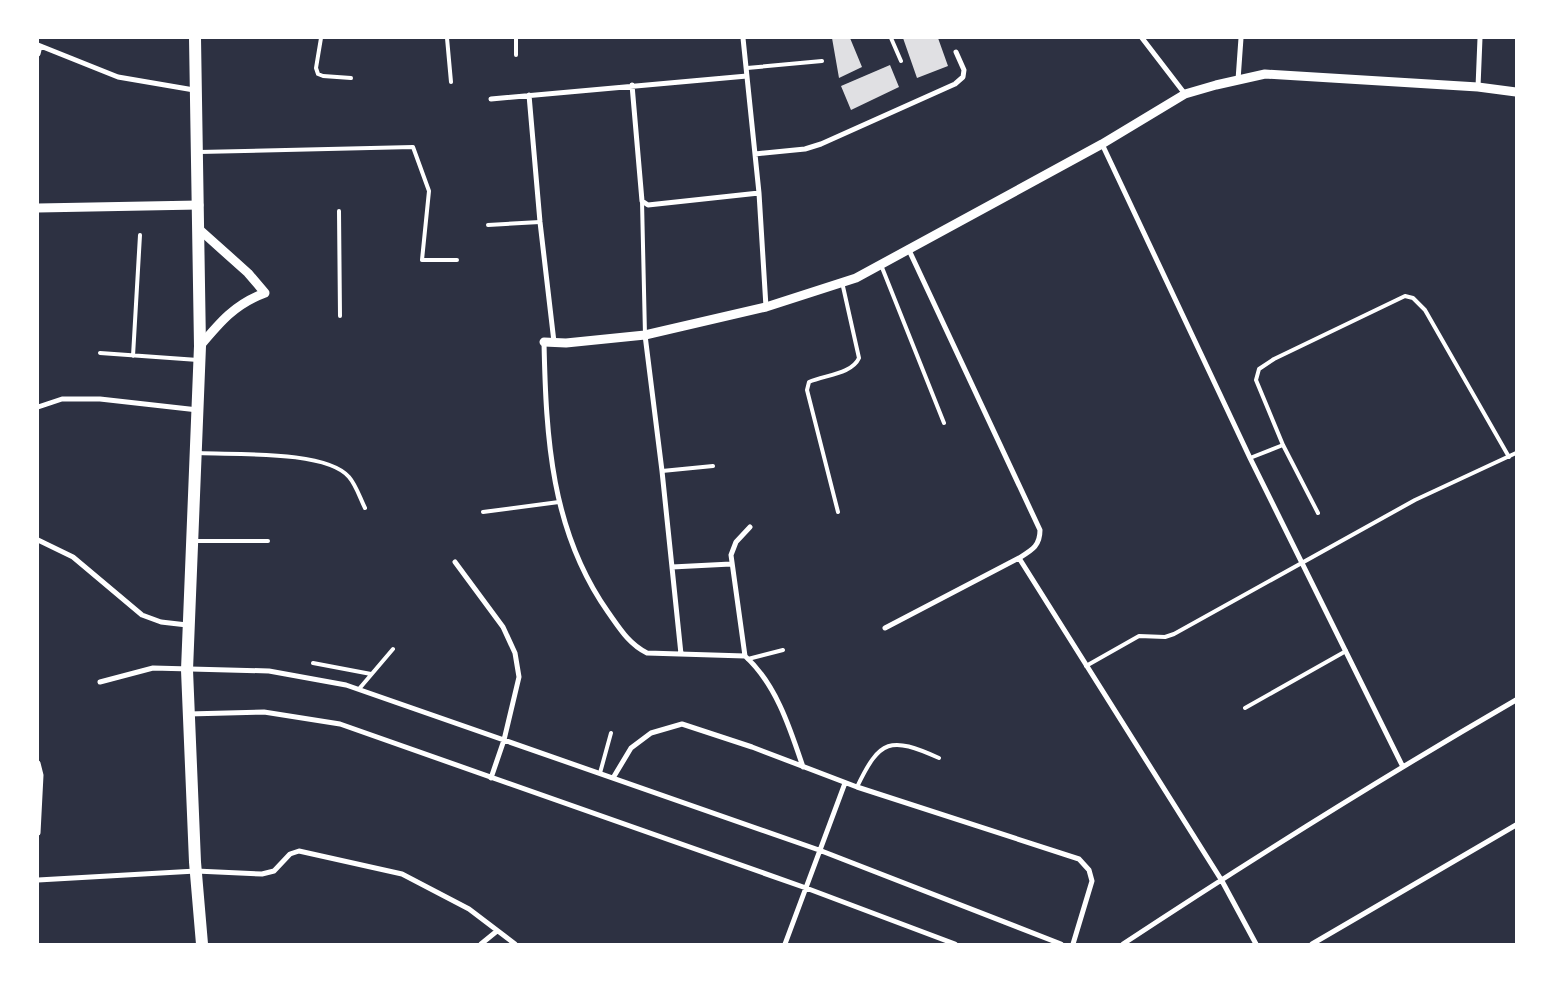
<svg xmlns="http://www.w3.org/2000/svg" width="1554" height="982" viewBox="0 0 1554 982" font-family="Rubik,sans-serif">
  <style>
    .building { fill: #e0e0e3 }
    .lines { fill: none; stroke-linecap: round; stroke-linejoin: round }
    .service { stroke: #fff; stroke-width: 4 }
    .minor { stroke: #fff; stroke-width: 5 }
    .tertiary { stroke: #fff; stroke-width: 9 }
    .primary { stroke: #fff; stroke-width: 12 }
  </style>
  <rect width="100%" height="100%" fill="#2d3142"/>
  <path class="building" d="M832,38H850L862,67L839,78Z
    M903,38H938L948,66L917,78Z
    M890,65L899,87L851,110L841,86Z"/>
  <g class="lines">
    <path class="service" d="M321,38L316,68L318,74L323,76L351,78
      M447,38L451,82
      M516,38V55
      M891,38L901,61
      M747,68L822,61
      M199,152L413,147L429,191L422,260H457
      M642,201L645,335
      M339,211L340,316
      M488,225L540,222
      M881,265L944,423
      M100,353L198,360
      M133,356L140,235
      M199,453C234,455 326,450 349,477C356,485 360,498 365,508
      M1250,458L1283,445
      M662,471L713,466
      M483,512L559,502
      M838,512L807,390L809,382C825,375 852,374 859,358L842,282
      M1318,513L1283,445L1256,380L1259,369L1274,359L1405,296L1413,298L1425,310L1509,457
      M195,541H268
      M748,659L783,650
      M313,663L371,674
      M1086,666L1139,636L1165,637L1174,634L1415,500L1516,453
      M359,689L393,649
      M1245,708L1346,651
      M600,773L611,733
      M857,787C880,739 890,736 939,758"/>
    <path class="minor" d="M743,38L759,193L766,307
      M1142,38L1185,94
      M38,45L118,77L194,90
      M38,54L40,46
      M1238,80L1241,38
      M632,85L642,201L648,205L759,193
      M1478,87L1480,38
      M529,95L540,222L554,342
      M491,99L747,76
      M1102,144L1250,458L1402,765
      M755,154L805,149L821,144L955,84L963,77L964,70L956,52
      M908,248L1040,530C1040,546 1032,550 1019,558L1222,881L1256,944
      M645,335L662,471L681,654
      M544,342C546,438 551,531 608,612C620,629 629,644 647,653L745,656C776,684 790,728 803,767
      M38,407L62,399H100L198,410
      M38,540L73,557L142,615L161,622L187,625
      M455,562L503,627L515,653L519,677L504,740L491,778
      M672,567L731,564
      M885,628L1019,558
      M745,656L731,555L736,542L750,527
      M100,682L153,668L269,671L346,685L819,850L1061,944
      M188,714L264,712L340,724L806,888L955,944
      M38,763L41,775L38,833
      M613,778L631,748L651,733L682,724L752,747L857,787L1079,859L1089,870L1092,881L1073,944
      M38,880L196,871L262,874L274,871L290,854L299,851L402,874L469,909L515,944
      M481,944L497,931
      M785,944L845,783
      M1123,944C1252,859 1383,777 1516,700
      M1312,944L1516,825"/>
    <path class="tertiary" d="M38,208L199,205
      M200,230L248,273L265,293C235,304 220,322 200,346
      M544,342L566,343L645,335L766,307L856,278L1102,144L1185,94L1216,85L1265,74L1478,87L1516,92"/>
    <path class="primary" d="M195,38L200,346L187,670L195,862L202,944"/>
  </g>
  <rect width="1554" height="982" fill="none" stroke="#ffffff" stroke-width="78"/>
</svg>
